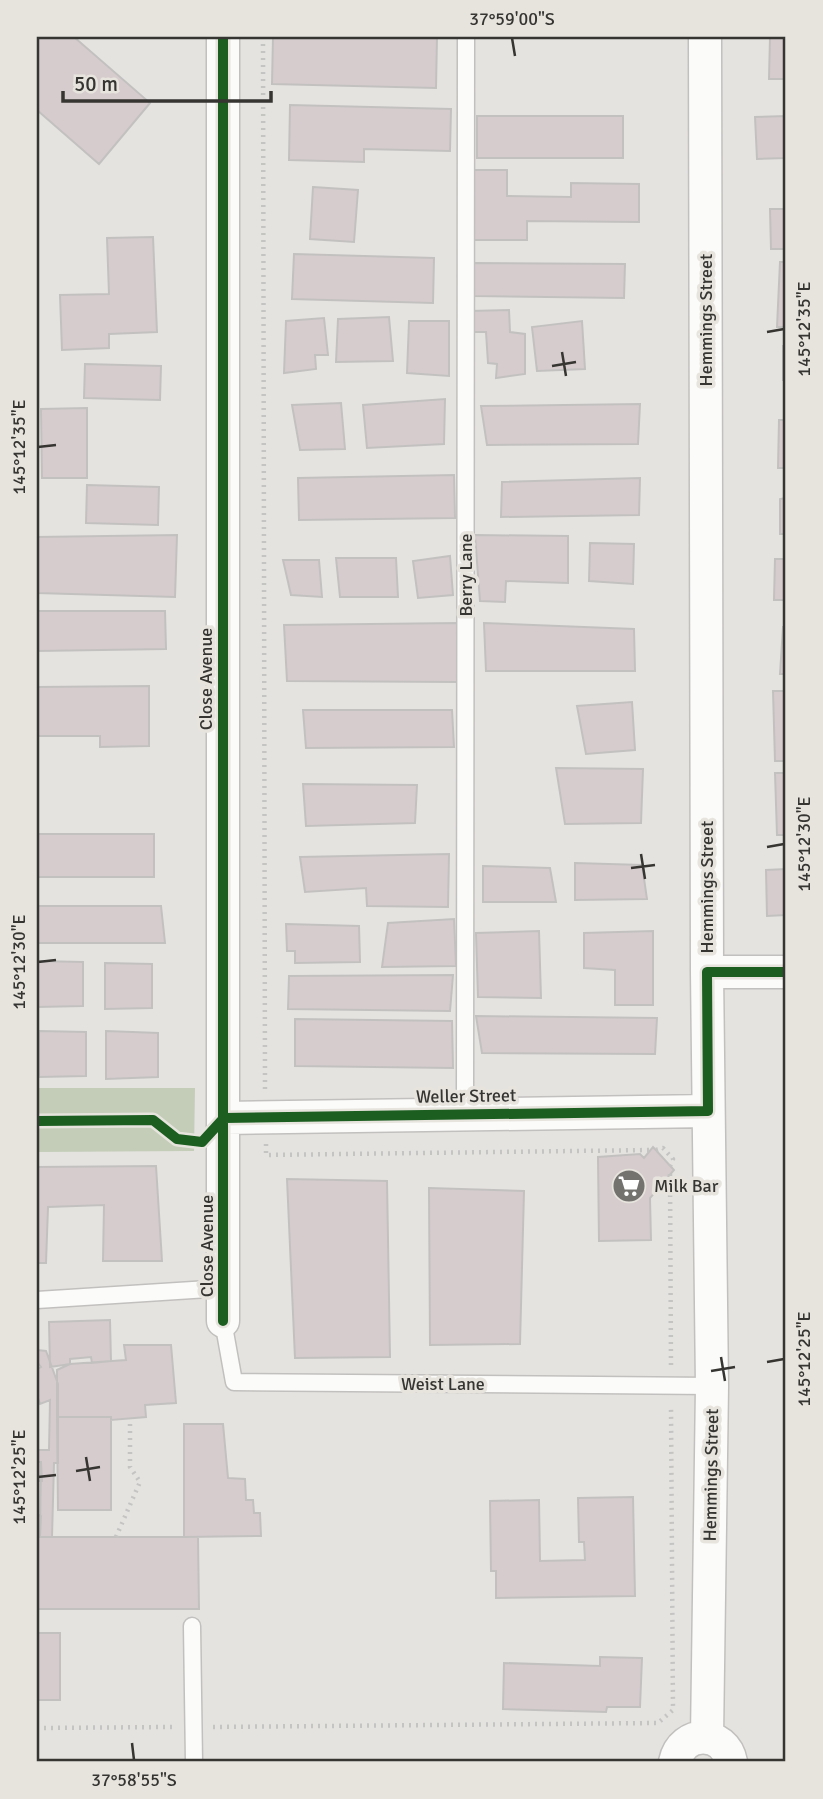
<svg xmlns="http://www.w3.org/2000/svg" width="823" height="1799" viewBox="0 0 823 1799" font-family="Signika,sans-serif">
  <style>
    .green { fill: #c3cdb8 }
    .building { fill: #d6ccce; stroke: #c3c1c0; stroke-width: 2 }
    .lines { fill: none; stroke-linecap: round; stroke-linejoin: round }
    .lane-casing { stroke: #c2c0be; stroke-width: 19 }
    .street-casing { stroke: #c2c0be; stroke-width: 35 }
    .path { stroke: #c4c4c3; stroke-width: 4.5; stroke-dasharray: 2 5; stroke-linecap: butt }
    .lane { stroke: #fbfbfa; stroke-width: 16 }
    .street { stroke: #fbfbfa; stroke-width: 32 }
    .cycleway-casing { stroke: #e7e4de; stroke-width: 15 }
    .cycleway { stroke: #1b5e20; stroke-width: 10 }
    .ticks { fill: none; stroke: #363532; stroke-width: 2.5 }
    .labels { text-anchor: middle; stroke-width: 7; stroke-linejoin: round; paint-order: stroke }
    .street-label { font-size: 18px; fill: #363532; stroke: #e7e4de }
    .poi-label { font-size: 18px; fill: #363532; stroke: #e7e4de; text-anchor: start }
    .neatline { fill: none; stroke: #363532; stroke-width: 2.5 }
    .ticks-label { font-size: 18px; text-anchor: middle; fill: #363532 }
  </style>
  <rect width="100%" height="100%" fill="#e5e3e0"/>
  <path class="green" d="M37,1088H195L194,1151L37,1152Z"/>
  <path class="building" d="M37,37H74L150,103L99,164L37,110Z
    M273,37H437L436,88L272,84Z
    M770,37H786V79H769Z
    M290,105L451,109L450,151L364,149V162L289,160Z
    M477,116H623V158H477Z
    M786,116V158L757,159L755,117Z
    M472,170H507V196L571,197V183L639,184V222L527,221V240H472Z
    M313,187L358,190L354,242L310,239Z
    M770,209H786V249H771Z
    M153,237L157,332L109,334V348L62,350L60,295L109,294L107,238Z
    M294,254L434,258L433,303L292,299Z
    M780,262H786V327H777Z
    M474,263L625,264L624,298L474,296Z
    M509,310L510,332L525,334V374L496,378L497,364L488,363L486,332H470V311Z
    M389,317L393,361L336,362L338,319Z
    M324,318L328,355H315L316,369L284,373L286,321Z
    M409,321H449V376L407,373Z
    M582,321L585,369L537,371L532,327Z
    M783,346H786V380H783Z
    M85,364L161,366L160,400L84,398Z
    M445,399L444,444L367,448L363,405Z
    M341,403L345,449L300,450L292,405Z
    M640,404L638,444L487,445L481,406Z
    M87,408V478H42L41,409Z
    M779,420H786V468H778Z
    M454,475L455,518L299,520L298,478Z
    M640,478L639,515L501,517L502,482Z
    M87,485L159,487L158,525L86,523Z
    M786,498V534H780V499Z
    M177,535L175,597L37,593V537Z
    M475,535L568,536V583L506,581L505,602L480,601Z
    M590,543L634,544L633,584L589,581Z
    M450,556L453,595L418,598L413,561Z
    M336,558H396L398,597H340Z
    M775,559H786V600H774Z
    M283,560H319L322,597L291,595Z
    M37,611H165L166,649L37,651Z
    M458,623L457,682L287,681L284,625Z
    M484,623L634,629L635,671H486Z
    M783,627H786V674H780Z
    M149,686V746L100,747V736H37V687Z
    M773,691H786V761H775Z
    M632,702L635,750L586,754L577,706Z
    M303,710H452L454,747L306,748Z
    M556,768L643,769L641,823L565,824Z
    M775,773H786V835H777Z
    M303,784L417,785L415,823L306,826Z
    M37,834H154V877H37Z
    M449,854L448,907L367,906L366,888L305,892L300,857Z
    M575,863L642,865L647,899L575,900Z
    M483,866L550,868L556,902H483Z
    M786,869V915L767,916L766,870Z
    M37,906H161L165,943H37Z
    M454,919L456,966L382,967L388,923Z
    M286,924L359,926L360,962L295,963V951H287Z
    M539,931L541,998L478,997L476,933Z
    M653,931V1005H615V970L584,968V933Z
    M37,961L83,962V1006L37,1007Z
    M105,963L152,964V1008L105,1009Z
    M453,975L450,1011L288,1009L289,976Z
    M476,1016L657,1018L655,1054L482,1053Z
    M295,1019L452,1021L453,1068L295,1066Z
    M39,1031L86,1032V1076L39,1077Z
    M106,1031L158,1033V1077L106,1079Z
    M653,1147L674,1170L650,1198L651,1240L599,1241L598,1157L640,1154L644,1158Z
    M156,1166L162,1261H103L104,1205L48,1207L46,1263H37V1167Z
    M287,1179L387,1181L390,1357L295,1358Z
    M429,1188L524,1191L520,1344L430,1345Z
    M110,1320L111,1361L92,1363L91,1357L70,1359V1364L50,1367L49,1322Z
    M124,1345H171L176,1403L145,1405L146,1417L111,1420V1417H57V1370L70,1364L126,1360Z
    M37,1350L46,1351L58,1384V1463H54L52,1537H40L41,1462H37V1450H49L50,1400L40,1404L37,1395V1369L41,1367L37,1362Z
    M57,1417H111V1510H58Z
    M184,1424H223L228,1478L245,1479L246,1500H253L254,1513H260L261,1536L184,1537Z
    M37,1462H41L42,1481H37Z
    M37,1492V1515L41,1516L40,1537H37Z
    M633,1497L635,1596L496,1598V1571H491L490,1501L539,1500L540,1561L585,1560L584,1542H579L578,1498Z
    M37,1537H198L199,1609H37Z
    M37,1633H60V1700H37Z
    M600,1657L642,1658L640,1707H607L606,1712L503,1709L504,1663L600,1666Z"/>
  <g class="lines">
    <defs>
      <path id="lane" d="M465,1113L466,37
        M37,1300L224,1288
        M223,1321L234,1382L712,1386
        M192,1626L194,1762"/>
      <path id="street" d="M223,37V1321
        M705,37L707,972L712,1386L707,1737
        M707,972H786
        M224,1118L708,1111
        M675,1762C682,1729 725,1730 731,1762"/>
    </defs>
    <use href="#lane" class="lane-casing"/>
    <use href="#street" class="street-casing"/>
    <path class="path" d="M263,37L265,1090
      M266,1144V1155L651,1150
      M656,1150L663,1148L673,1159L670,1166
      M670,1174L671,1366
      M116,1537L140,1482L130,1467V1419
      M213,1727L658,1723L673,1710L671,1407
      M37,1728L172,1727"/>
    <use href="#lane" class="lane"/>
    <use href="#street" class="street"/>
    <defs>
      <path id="cycleway" d="M223,37V1321
        M37,1121L153,1120L177,1139L202,1142L224,1118L708,1111L707,972H786"/>
    </defs>
    <use href="#cycleway" class="cycleway-casing"/>
    <use href="#cycleway" class="cycleway"/>
  </g>
  <path class="ticks" d="M512,38L515,56M767,332L784,329M562,352L566,376M552,366L576,362M38,447L56,445M767,847L784,844M641,854L645,879M631,868L655,865M38,962L56,960M721,1357L725,1381M767,1362L784,1359M711,1371L735,1367M86,1457L90,1481M76,1471L100,1467M38,1477L56,1475M132,1743L134,1760"/>
  <defs>
    <symbol id="supermarket-disc" viewBox="-11 -11 22 22"><circle r="9.5" fill="#73726f" stroke="#e7e4de"/><path d="M-6-5.5h2.5l.6 2H6L4.5 2H-2.5L-4.4-4H-6ZM-1.5 3.2a1.3 1.3 0 1 0 .1 0ZM3 3.2a1.3 1.3 0 1 0 .1 0Z" fill="#fff"/></symbol>
  </defs>
  <g fill-rule="evenodd">
    <use href="#supermarket-disc" x="610" y="1167" width="38" height="38"/>
  </g>
  <g class="labels">
    <g class="street-label">
      <text transform="translate(706 320) rotate(-90)" y="6">Hemmings Street</text>
      <text transform="translate(466 575) rotate(-90)" y="6">Berry Lane</text>
      <text transform="translate(206 679) rotate(-90)" y="6">Close Avenue</text>
      <text transform="translate(707 887) rotate(-90)" y="6">Hemmings Street</text>
      <text transform="translate(466 1096) rotate(-1)" y="6">Weller Street</text>
      <text transform="translate(207 1246) rotate(-90)" y="6">Close Avenue</text>
      <text x="443" y="1390">Weist Lane</text>
      <text transform="translate(711 1475) rotate(-89)" y="6">Hemmings Street</text>
    </g>
    <g class="poi-label">
      <text x="654" y="1192">Milk Bar</text>
    </g>
  </g>
  <rect width="823" height="1799" fill="none" stroke="#e7e4de" stroke-width="77"/>
  <path d="M63 91v10h208v-10" fill="none" stroke="#363532" stroke-width="3.5"/>
  <text x="74" y="91" font-size="21" fill="#363532" stroke="#e7e4de" stroke-width="5" paint-order="stroke">50 m</text>
  <rect x="38" y="38" width="746" height="1722" class="neatline"/>
  <g class="ticks-label">
    <text x="512" y="25">37°59'00"S</text>
    <text transform="translate(804 329) rotate(-90)" y="6">145°12'35"E</text>
    <text transform="translate(19 447) rotate(-90)" y="6">145°12'35"E</text>
    <text transform="translate(804 844) rotate(-90)" y="6">145°12'30"E</text>
    <text transform="translate(19 962) rotate(-90)" y="6">145°12'30"E</text>
    <text transform="translate(804 1359) rotate(-90)" y="6">145°12'25"E</text>
    <text transform="translate(19 1477) rotate(-90)" y="6">145°12'25"E</text>
    <text x="134" y="1786">37°58'55"S</text>
  </g>
</svg>
